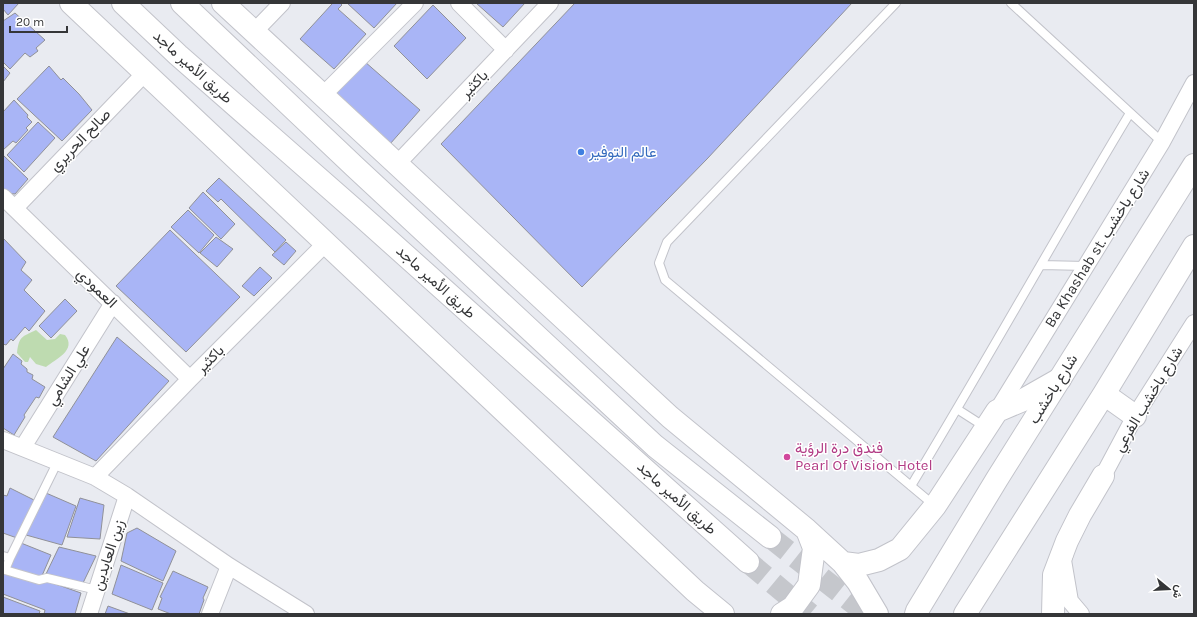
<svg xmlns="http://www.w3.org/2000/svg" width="1197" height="617" viewBox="0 0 1197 617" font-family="Karla,Vazirmatn,sans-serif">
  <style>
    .green { fill: #bedbb0 }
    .building { fill: #a9b5f6; stroke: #909198 }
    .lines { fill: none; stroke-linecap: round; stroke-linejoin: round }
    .trunk-tunnel { stroke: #c5c7cc; stroke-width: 22; stroke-dasharray: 22 11; stroke-linecap: butt }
    .service-casing { stroke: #c2c3ca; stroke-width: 10 }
    .minor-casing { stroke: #c2c3ca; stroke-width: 18 }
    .secondary-casing { stroke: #c2c3ca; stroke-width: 24 }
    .primary-casing { stroke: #c2c3ca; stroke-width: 24 }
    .trunk-casing { stroke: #c2c3ca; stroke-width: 24 }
    .service { stroke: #fff; stroke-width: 8 }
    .minor { stroke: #fff; stroke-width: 16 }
    .secondary { stroke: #fff; stroke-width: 22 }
    .primary { stroke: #fff; stroke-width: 22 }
    .trunk { stroke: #fff; stroke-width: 22 }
    .shop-dot { fill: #3f7fe0; stroke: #fff; stroke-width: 1.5 }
    .hotel-dot { fill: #d1479c; stroke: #fff; stroke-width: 1.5 }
    .labels { text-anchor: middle; stroke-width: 3; stroke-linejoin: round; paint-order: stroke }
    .street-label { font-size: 15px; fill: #353638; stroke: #fff }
    .shop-label { font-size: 15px; fill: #366cbe; stroke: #fff; text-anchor: start }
    .hotel-label { font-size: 15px; fill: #b23c85; stroke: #fff; text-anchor: start }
  </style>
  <rect width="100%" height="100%" fill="#e9ebf1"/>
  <path class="green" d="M36,330L47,340L55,339L60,334L65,335C77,350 56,359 46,367L36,364L30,357L28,362H25L17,353C19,336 22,337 36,330Z"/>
  <path class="building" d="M3,3H19L8,15L3,9Z
    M331,3H340L342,5L338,9L366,34L334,69L300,39L332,4Z
    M347,3H397L374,28Z
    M476,3H525L503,27Z
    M575,3H852L707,159L582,287L441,144Z
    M433,5L466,38L427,79L394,46Z
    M15,13L45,40L36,48L38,51L30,57L25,53L10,69L3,62V21Z
    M364,61L420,110L390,144L335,95Z
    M3,66L10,73L3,82Z
    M49,66L61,80L63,78L79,94L92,110L62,141L17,99Z
    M14,100L28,115L27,117L32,122L26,128L28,130L16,143L13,141L3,150V112Z
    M38,122L55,138L24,172L7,155Z
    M3,155L28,179L15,194L3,193Z
    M219,178L286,240L275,252L221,199L218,202L206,191Z
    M203,192L235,224L221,239L189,208Z
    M188,210L214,235L199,253L171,227Z
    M170,230L240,297L186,352L116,286Z
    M216,237L233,249L217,267L200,253Z
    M3,238L26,262L21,270L32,280L24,290L45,311L29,331L25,327L13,341L11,339L6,345L3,344Z
    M286,242L296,251L284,265L272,255Z
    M260,267L272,278L254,296L242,286Z
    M65,299L77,311L51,338L39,326Z
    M117,337L169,381L96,461L53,437Z
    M13,354L22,361L21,364L27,369V372L33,375L32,379L45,387L39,398L36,397L24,415L25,417L14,435L3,428V369Z
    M10,488L34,500L17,538L3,533V495L7,496Z
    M46,493L76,506L62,545L26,535Z
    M80,498L104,505L100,539L67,537Z
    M137,528L176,551L163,581L121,561L127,533Z
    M21,543L51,555L41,578L8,568Z
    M59,547L96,556L83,583L46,574Z
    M121,565L163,583L152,610L112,594Z
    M173,571L208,587L203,598L204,600L199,614H171L158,609L162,598L160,597Z
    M3,572L44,580L81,593L75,614H44L45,610L3,594Z
    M3,597L40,611L39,614H3Z
    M108,606L130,614H105Z"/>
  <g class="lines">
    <path class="trunk-tunnel" d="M770,537L867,614
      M748,562L810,614"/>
    <defs>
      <path id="service" d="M896,3L667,242L659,263L665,280L935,506
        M1011,3L1162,142
        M1041,265L1086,266
        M957,409L985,427
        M911,486C986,362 1056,236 1130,113
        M3,556L10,558L5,570L39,580L47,578L97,590
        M10,558L58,461"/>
      <path id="minor" d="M459,3L506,50
        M254,32L282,3
        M323,95L415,3
        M397,164L550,3
        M3,197L190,379
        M15,208L145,73
        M997,411L1162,142L1194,83
        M3,440L95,477L127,496L229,566L306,614
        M23,447L113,303
        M1103,476L1135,416L1194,323
        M95,477L190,379L326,243
        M1065,554L1063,560L1070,601L1081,614
        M89,614L127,496
        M210,614L229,566"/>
      <path id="secondary" d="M1104,394L1135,416
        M916,614L917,611L997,479L1194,165
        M965,614L1104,394L1194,246"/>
      <path id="primary" d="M71,3L695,591L723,614
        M223,3L670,417L807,530L843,563L859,565L879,560L900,549L935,506L997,411L1023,400L1060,379
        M843,563L858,582L877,614
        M782,614L793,607L809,585L814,548L807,530
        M1053,614L1054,575L1067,541L1080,515L1103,476"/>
      <path id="trunk" d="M123,3L178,55L357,212L748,562
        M182,3L355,167L655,446L770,537"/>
    </defs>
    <use href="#service" class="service-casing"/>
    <use href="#minor" class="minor-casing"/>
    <use href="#secondary" class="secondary-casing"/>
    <use href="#primary" class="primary-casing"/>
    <use href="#trunk" class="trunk-casing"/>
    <use href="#service" class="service"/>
    <use href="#minor" class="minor"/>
    <use href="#secondary" class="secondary"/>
    <use href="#primary" class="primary"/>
    <use href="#trunk" class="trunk"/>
  </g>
  <circle class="shop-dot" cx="581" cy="152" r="4"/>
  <circle class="hotel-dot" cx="787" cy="457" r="4"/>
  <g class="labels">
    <g class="street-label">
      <text transform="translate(193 67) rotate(42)" y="5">طريق الأمير ماجد</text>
      <text transform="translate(474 84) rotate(-46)" y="5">باكثير</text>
      <text transform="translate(80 140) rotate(-46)" y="5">صالح الحريري</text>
      <text transform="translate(1097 248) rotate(-58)" y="5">Ba Khashab st. شارع باخشب</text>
      <text transform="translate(436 282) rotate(42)" y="5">طريق الأمير ماجد</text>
      <text transform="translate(97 288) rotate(44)" y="5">العمودي</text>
      <text transform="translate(210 359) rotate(-45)" y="5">باكثير</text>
      <text transform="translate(68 375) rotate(-58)" y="5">علي الشامي</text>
      <text transform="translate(1053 389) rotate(-58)" y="5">شارع باخشب</text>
      <text transform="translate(1148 399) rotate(-59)" y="5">شارع باخشب الفرعي</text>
      <text transform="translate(677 498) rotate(42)" y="5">طريق الأمير ماجد</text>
      <text transform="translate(108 555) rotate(-72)" y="5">زين العابدين</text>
    </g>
    <g class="shop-label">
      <text x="589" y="157">عالم التوفير</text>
    </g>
    <g class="hotel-label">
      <text x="795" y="453">فندق درة الرؤية<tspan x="795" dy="17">Pearl Of Vision Hotel</tspan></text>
    </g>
  </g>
  <rect width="1197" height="617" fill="none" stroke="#353638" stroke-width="8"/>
  <g transform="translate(1169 589) rotate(108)" stroke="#ffffff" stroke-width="3" paint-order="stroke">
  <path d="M0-3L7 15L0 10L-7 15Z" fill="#353638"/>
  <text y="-6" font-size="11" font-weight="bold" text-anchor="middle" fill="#353638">ش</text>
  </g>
  <path d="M10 26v6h57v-6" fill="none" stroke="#353638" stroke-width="2"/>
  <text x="16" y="26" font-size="12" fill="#353638" stroke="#ffffff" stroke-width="3" paint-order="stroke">20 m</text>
</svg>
